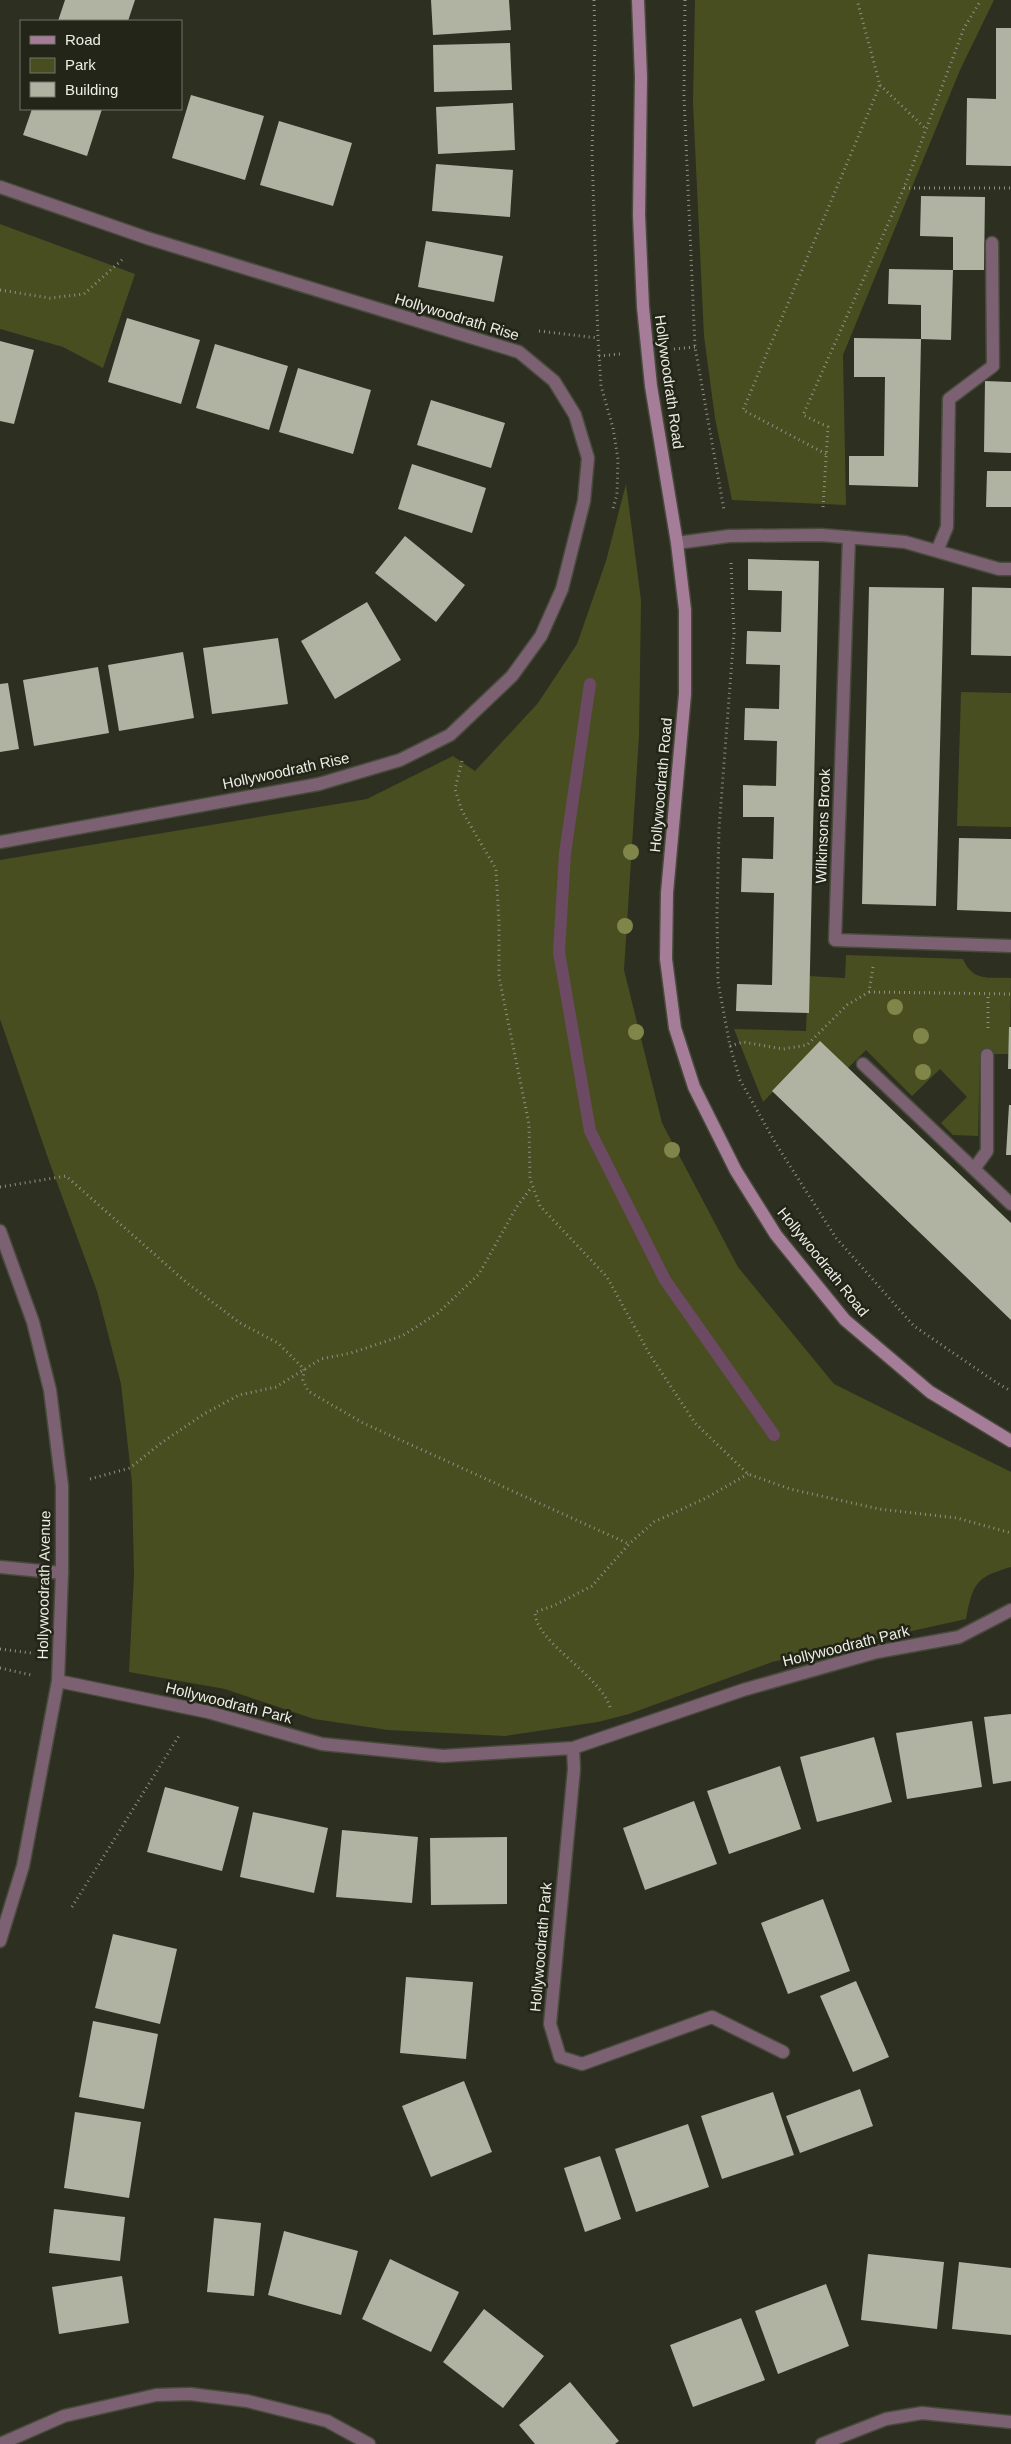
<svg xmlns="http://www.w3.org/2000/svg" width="1011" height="2444" viewBox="0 0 1011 2444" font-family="Arial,sans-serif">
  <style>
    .green { fill: #494e21 }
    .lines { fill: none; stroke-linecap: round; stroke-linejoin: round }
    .stream { stroke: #6d4a64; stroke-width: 12 }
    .building { fill: #b0b3a2 }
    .lane-casing { stroke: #484a3c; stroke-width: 15 }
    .street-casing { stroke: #484a3c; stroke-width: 15 }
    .secondary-casing { stroke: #484a3c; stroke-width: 15 }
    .path { stroke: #8f9186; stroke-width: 3; stroke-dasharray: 1 4; stroke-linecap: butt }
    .lane { stroke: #7b6172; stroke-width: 12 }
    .street { stroke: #7b6172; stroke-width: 12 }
    .secondary { stroke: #a67d99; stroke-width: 12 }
    .tree { fill: #80864a }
    .labels { text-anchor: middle; stroke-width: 5; stroke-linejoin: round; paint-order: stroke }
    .street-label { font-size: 15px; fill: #eceee5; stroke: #232518 }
  </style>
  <rect width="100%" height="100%" fill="#2d2f21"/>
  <path class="green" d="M695,0H994L960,70L843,355L846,505L732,500L715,418L704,336L693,103Z
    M0,224L135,274L103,368L63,347L0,329Z
    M626,484L641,600L639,736L624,970L662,1123L738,1267L834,1384L1011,1472V1567C976,1577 973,1583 966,1619L772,1662L629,1714L598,1722L505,1736L388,1730L314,1719L225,1689L129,1672L134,1574L132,1483L121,1384L97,1291L49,1161L0,1019V860L367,799L453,756L475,771L538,703L577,644L606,561Z
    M961,692L1011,693V827L957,826Z
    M846,955L963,959C973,982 989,977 1011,978L1010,1054H980L978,1136L953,1135L941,1123L967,1097L940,1069L912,1096L866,1050L843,1073L817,1047L763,1102L734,1029L806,1031L808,976L845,978Z"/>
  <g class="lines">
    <path class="stream" d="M590,684L565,853L559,952L590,1131L665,1280L774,1435"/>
  </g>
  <path class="building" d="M65,0H135L128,21H58Z
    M431,0H509L511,30L433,35Z
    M996,28H1011V166L966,165L967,98L996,99Z
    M510,43L512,90L434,92L433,45Z
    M191,95L264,116L245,180L172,158Z
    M513,103L515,150L438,154L436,107Z
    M32,109H102L87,156L23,135Z
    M279,121L352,143L333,206L260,185Z
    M436,164L513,170L510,217L432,211Z
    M921,196L985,197L984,270H953V237L920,236Z
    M426,241L503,256L494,302L418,287Z
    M889,269L953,270L951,340L921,339V305L888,304Z
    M127,318L200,340L181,404L108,382Z
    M854,338L921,339L918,487L849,485V456H884L885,377H854Z
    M0,341L34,350L14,424L0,421Z
    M215,344L288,366L269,430L196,408Z
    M298,368L371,390L353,454L279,432Z
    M985,381L1011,382V453L984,452Z
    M431,400L505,423L491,468L417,445Z
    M412,464L486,488L472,533L398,509Z
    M987,471H1011V507H986Z
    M405,536L465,585L436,622L375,573Z
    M748,559L819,561L809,1013L736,1011L737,984L772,985L774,893L741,892L742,858L773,859L774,817H743V785L776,786L777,741L744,740L745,708L779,709L780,665L746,664L747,631L781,632L782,591L748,590Z
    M869,587L944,588L936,906L862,904Z
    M972,587L1011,588V656L971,655Z
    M367,602L401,660L335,699L301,641Z
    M278,638L288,704L212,714L203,648Z
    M183,652L194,718L119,731L108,665Z
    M98,667L109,733L34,746L23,680Z
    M8,683L19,749L0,752V684Z
    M959,838L1011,839V912L957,910Z
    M1009,1027H1011V1069H1008Z
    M820,1041L1011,1223V1320L772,1091Z
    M1009,1105H1011V1155H1006Z
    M1011,1714V1781L993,1784L984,1717Z
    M972,1721L982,1787L907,1799L896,1733Z
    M874,1737L892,1802L817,1822L800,1757Z
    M780,1766L801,1829L729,1854L707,1791Z
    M165,1787L239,1807L222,1871L147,1852Z
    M694,1801L717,1864L645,1890L623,1828Z
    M253,1812L328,1828L314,1893L240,1877Z
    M342,1830L418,1837L412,1903L336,1897Z
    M507,1837V1904L431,1905L430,1838Z
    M823,1899L850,1971L788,1994L761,1923Z
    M113,1934L177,1949L160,2024L95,2008Z
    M406,1977L473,1982L466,2059L400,2053Z
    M856,1981L889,2057L853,2072L820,1996Z
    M93,2021L158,2034L144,2109L79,2097Z
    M464,2081L492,2152L431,2177L402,2106Z
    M860,2089L873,2126L800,2153L786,2116Z
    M773,2092L794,2155L722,2179L701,2116Z
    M75,2112L141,2122L129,2198L64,2188Z
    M688,2124L709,2187L636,2212L615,2149Z
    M600,2156L621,2219L585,2232L564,2168Z
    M54,2209L125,2217L120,2261L49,2253Z
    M214,2218L261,2223L254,2296L207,2292Z
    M284,2231L358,2251L341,2315L268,2295Z
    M868,2254L944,2262L937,2329L861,2320Z
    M390,2259L459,2292L431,2352L362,2319Z
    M959,2262L1011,2268V2335L952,2329Z
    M122,2276L129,2323L59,2334L52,2287Z
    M826,2284L849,2346L778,2374L755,2311Z
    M484,2309L544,2356L503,2408L443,2362Z
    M741,2318L765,2380L693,2407L670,2345Z
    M570,2382L619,2441L615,2444H535L519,2425Z"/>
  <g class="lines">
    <defs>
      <path id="lane" d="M0,1567L62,1573"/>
      <path id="street" d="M0,187L147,238L519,352L554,381L575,415L588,458L584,501L562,589L541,636L512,676L450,735L400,760L319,784L0,842
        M849,537L835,940L1011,946
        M677,543L729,536L821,535L905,542L999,569H1011
        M937,551L947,527L949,399L993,366L992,243
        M863,1064L1011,1204
        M974,1169L987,1151V1055
        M0,1231L33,1322L50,1390L62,1486V1573L58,1681L23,1866L0,1941
        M58,1681L208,1712L322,1744L443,1756L573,1748L743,1690L877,1652L959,1637L1011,1610
        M573,1748L574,1769L550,2024L560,2057L582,2064L712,2017L783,2052
        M0,2444L64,2416L156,2395L190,2394L247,2401L327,2421L369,2444
        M822,2444L886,2419L922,2413L1011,2422"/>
      <path id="secondary" d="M638,0L641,77L639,215L643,307L651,386L677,543L685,610V694L667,893L666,959L675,1028L694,1087L736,1171L776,1235L845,1320L930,1392L1011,1441"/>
    </defs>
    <use href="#lane" class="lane-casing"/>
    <use href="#street" class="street-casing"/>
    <use href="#secondary" class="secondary-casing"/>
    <path class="path" d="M594,0L595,39L592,153L598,338L601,386L613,428L618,459L617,494L613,509
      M685,0L684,97L695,347L724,510
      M880,85L926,129
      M904,188H1011
      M0,290L50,298L84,294L124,258
      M539,331L598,338
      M674,349L695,347
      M599,356L620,354
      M826,454L743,410L880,85L857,0
      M823,507L828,427L803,415L904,188L964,28L981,0
      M731,563L734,633L719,829L717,914L718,982L730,1046L740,1080L776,1144L836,1238L914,1326L997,1383L1011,1391
      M462,761L455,789L462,811L496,869L499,923V977L529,1124L530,1179L540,1206L607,1277L650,1355L695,1423L748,1474L790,1489L879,1509L957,1518L1011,1533
      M869,992L1011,994
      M988,1028V994
      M730,1046L743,1042L783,1049L807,1045L847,1005L869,992L873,967
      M0,1187L66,1176L187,1283L240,1323L278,1343L304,1369L303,1380L308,1391L363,1423L629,1544
      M90,1479L130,1468L161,1443L204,1414L239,1395L276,1387L321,1359L351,1353L402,1336L438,1313L479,1274L516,1208L531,1188
      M0,1649L31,1653
      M0,1668L31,1675
      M610,1707C599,1674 535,1642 535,1612L553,1606L592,1586L629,1544L654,1522L706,1498L748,1474
      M72,1907L180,1734"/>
    <use href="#lane" class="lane"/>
    <use href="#street" class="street"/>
    <use href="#secondary" class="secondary"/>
  </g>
  <g class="tree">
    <circle cx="631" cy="852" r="8"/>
    <circle cx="625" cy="926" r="8"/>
    <circle cx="895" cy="1007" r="8"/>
    <circle cx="636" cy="1032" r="8"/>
    <circle cx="921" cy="1036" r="8"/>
    <circle cx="923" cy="1072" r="8"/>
    <circle cx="672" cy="1150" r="8"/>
  </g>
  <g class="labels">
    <g class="street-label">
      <text transform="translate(457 317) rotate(17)" y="5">Hollywoodrath Rise</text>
      <text transform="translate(669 382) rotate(82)" y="5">Hollywoodrath Road</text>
      <text transform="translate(286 771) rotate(-12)" y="5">Hollywoodrath Rise</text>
      <text transform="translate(661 785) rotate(-85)" y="5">Hollywoodrath Road</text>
      <text transform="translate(823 826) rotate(-88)" y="5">Wilkinsons Brook</text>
      <text transform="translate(823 1262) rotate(51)" y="5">Hollywoodrath Road</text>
      <text transform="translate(44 1585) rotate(-89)" y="5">Hollywoodrath Avenue</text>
      <text transform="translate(846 1646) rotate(-14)" y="5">Hollywoodrath Park</text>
      <text transform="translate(229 1703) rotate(14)" y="5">Hollywoodrath Park</text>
      <text transform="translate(541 1947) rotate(-85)" y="5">Hollywoodrath Park</text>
    </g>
  </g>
  <rect x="20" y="20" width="162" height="90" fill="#232518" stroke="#73756a"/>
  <rect x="30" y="36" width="25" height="8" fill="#a67d99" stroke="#73756a"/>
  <text x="65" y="45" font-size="15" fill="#eceee5">Road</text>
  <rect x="30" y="58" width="25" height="15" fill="#494e21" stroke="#73756a"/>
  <text x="65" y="70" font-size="15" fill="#eceee5">Park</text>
  <rect x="30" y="82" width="25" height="15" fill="#b0b3a2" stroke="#73756a"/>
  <text x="65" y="95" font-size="15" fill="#eceee5">Building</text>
</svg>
